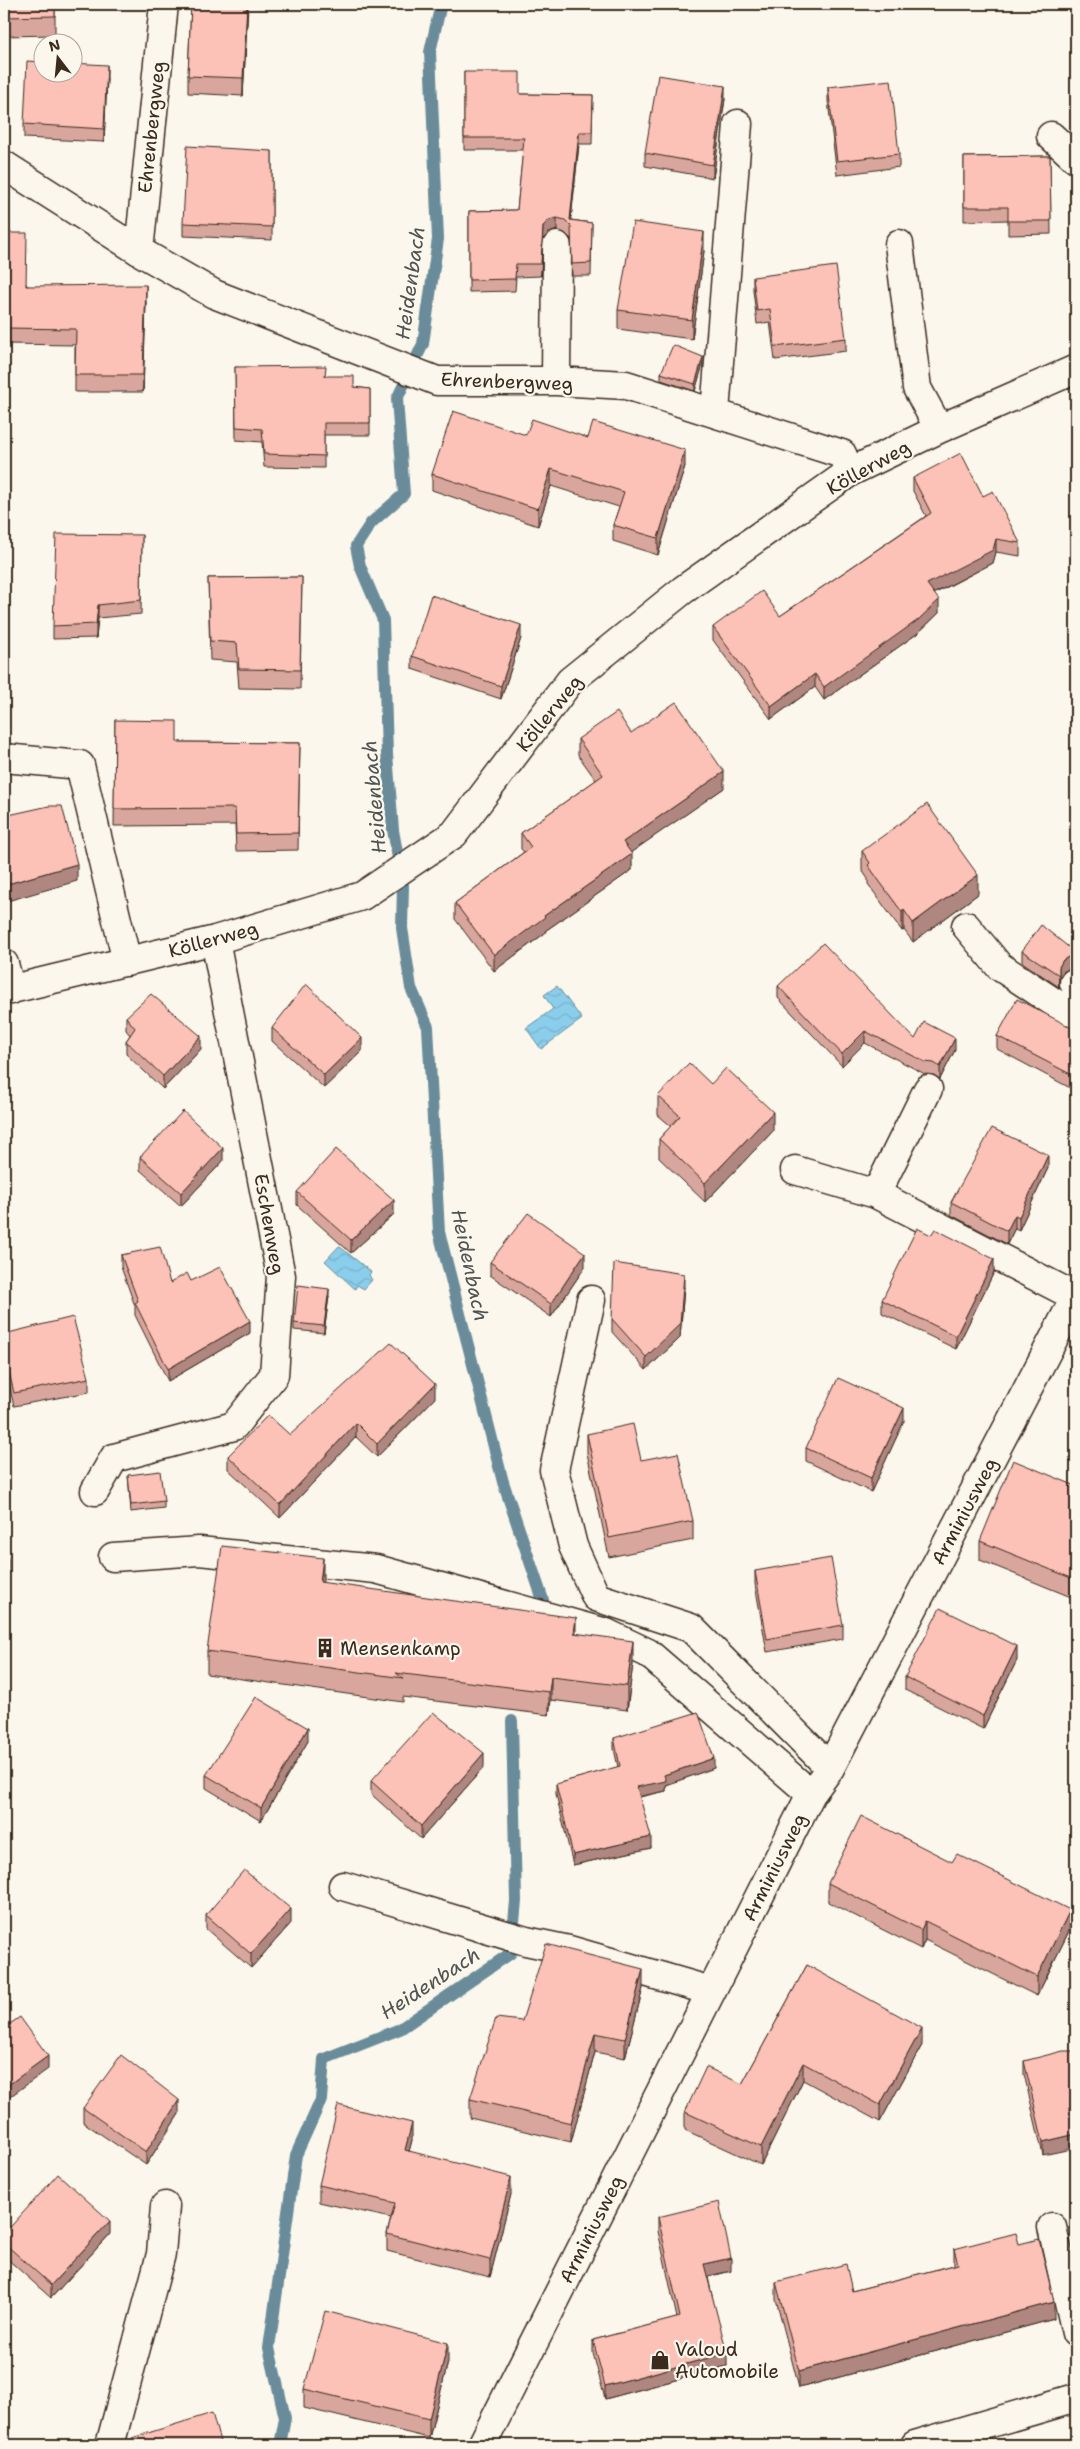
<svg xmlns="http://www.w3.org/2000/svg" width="1080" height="2449" viewBox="0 0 1080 2449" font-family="'Shantell Sans',sans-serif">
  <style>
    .water { fill: url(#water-waves); stroke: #6a8c9a }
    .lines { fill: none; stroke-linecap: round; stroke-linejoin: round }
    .stream { stroke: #6a8c9a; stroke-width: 12 }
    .minor-casing { stroke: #3b2a1e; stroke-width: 31 }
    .major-casing { stroke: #3b2a1e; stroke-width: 31 }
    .minor { stroke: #fbf7ec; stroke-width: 28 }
    .major { stroke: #fbf7ec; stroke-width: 28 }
    .wall { fill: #d9a69d; stroke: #3b2a1e }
    .shaded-wall { fill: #b08780; stroke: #3b2a1e }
    .building { fill: #fcc1b7; stroke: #3b2a1e }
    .labels { text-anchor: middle; stroke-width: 4.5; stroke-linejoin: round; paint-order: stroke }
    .street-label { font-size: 19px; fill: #3b2a1e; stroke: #fbf7ec }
    .poi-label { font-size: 19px; fill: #3b2a1e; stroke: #fbf7ec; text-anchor: start }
    .water-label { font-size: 20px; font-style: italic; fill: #4f5352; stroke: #fbf7ec }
  </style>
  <defs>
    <pattern id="water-waves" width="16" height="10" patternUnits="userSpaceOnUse" patternTransform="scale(1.25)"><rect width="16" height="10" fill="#8aceec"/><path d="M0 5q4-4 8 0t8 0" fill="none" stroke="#78b1ca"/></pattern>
  </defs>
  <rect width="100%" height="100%" fill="#fbf7ec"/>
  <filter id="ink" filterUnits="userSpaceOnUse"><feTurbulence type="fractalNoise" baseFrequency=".02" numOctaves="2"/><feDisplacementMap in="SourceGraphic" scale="10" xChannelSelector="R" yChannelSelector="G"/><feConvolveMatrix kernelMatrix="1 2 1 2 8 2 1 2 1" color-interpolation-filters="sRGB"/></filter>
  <g filter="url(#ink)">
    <path class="water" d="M557,986L582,1019L541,1049L526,1028L553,1009L544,995Z
      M339,1246L371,1272L369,1275L372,1280L364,1289L357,1285L355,1289L325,1261Z"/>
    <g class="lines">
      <path class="stream" d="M441,4L430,52L438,239L423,344L397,399L404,494L371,523L356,546L360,566L383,620L387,754L393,830L403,886L402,928L411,988L428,1027L439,1232L503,1482L543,1600
        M280,2445L285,2418L269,2348L296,2155L321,2100L324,2059L400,2029L511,1953L516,1901L512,1721"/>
      <defs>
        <path id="minor" d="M1051,136L1076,159
          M4,165L139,251L214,294L437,381H556L626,385L842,454L850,472
          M899,244L917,388L939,429
          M139,251L164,4
          M556,381L557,246
          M715,412L738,124
          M4,758L80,765L127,962
          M966,926L999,966L1076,1017
          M4,964L11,990
          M1074,983L1076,985
          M4,991L215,940L362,896L454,834L570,681L683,590L850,472L939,429L1076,369
          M795,1170L876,1194L1076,1297
          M876,1194L928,1089
          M591,1300L554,1470L573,1546L596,1597L691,1628L830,1768
          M95,1491L114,1458L234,1426L274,1375L281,1276L215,940
          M113,1557L199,1551L376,1569L606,1633L648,1653L811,1794
          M343,1886L526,1941L569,1950L711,1991
          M1052,2227L1076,2333
          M110,2445L161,2254L165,2206
          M482,2445L811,1794L830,1768L1076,1296"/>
        <path id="major" d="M915,2445L1076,2398"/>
      </defs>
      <use href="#minor" class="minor-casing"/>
      <use href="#major" class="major-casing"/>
      <use href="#minor" class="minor"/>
      <use href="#major" class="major"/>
    </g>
    <path class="wall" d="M4,4H55V35L4,36Z
      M191,4H288L287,9L248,6L243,96L188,93V76Z
      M464,72L520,94L593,95L592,144H579L571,220L592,223L591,276H572L571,239L565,233L557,230L549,233L543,239L541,276L516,277L515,291L469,292V211L517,210L523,150H464Z
      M107,78L104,142L24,138V124Z
      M828,87L899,154V167L837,175L828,101Z
      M725,99L713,178L645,166V153Z
      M272,151V240L183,236V223Z
      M1050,156L1051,234L1008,235V220L964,221V157Z
      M4,233L27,286L146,302L143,392H75V345L4,344Z
      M704,251L692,339L618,329V310Z
      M753,277L846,338V351L775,360L770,322L757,324L753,290Z
      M703,364L695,391L661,380V373Z
      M235,367L326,376L354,387L370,389V435H324V468L264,467L262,442L236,440Z
      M526,435L588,438L685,466L658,555L613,541V525L619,507L551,486L538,526L432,490V474Z
      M913,478L983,496L1020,543V556L996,552L993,563L934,594L939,613L918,633L824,700L815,687L771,719L713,640V627L780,616L926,516L913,491Z
      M142,535L141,614L98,618L96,638L53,639V626Z
      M302,577L300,689L239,688L237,662L210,660L208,578Z
      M521,638L501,699L412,669V656Z
      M115,720L177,742L300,743L298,850L236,851L235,825L114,826Z
      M631,733L724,788L631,852L632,870L545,931V933L494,971L455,919V903L524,852L521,849V833L596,780L578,755V739Z
      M1076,787V826L1073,825V808Z
      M862,851L978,894L913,942L904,930L902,931L868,884V879L862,870Z
      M1022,951L1076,953V968H1070L1063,972L1059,978V987L1022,962Z
      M778,986L915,1039L955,1050L940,1079L934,1075L925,1074L865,1043L842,1066L778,998Z
      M126,1017L201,1049L163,1089L126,1054V1041L130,1035L126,1030Z
      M272,1028L362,1051L324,1088L272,1041Z
      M1076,1030V1091L997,1049V1036Z
      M711,1084L773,1131L705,1202L659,1158V1139L671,1126L658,1115V1096Z
      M140,1157L223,1161L181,1206L140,1170Z
      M1048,1168L1019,1230L1015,1228L1007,1244L951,1215V1202Z
      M297,1192L394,1214L351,1253L297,1205Z
      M121,1255L170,1283L191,1281L250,1333L168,1381L135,1315V1306L121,1267Z
      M490,1262L585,1267L551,1317L490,1275Z
      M994,1272L956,1349L882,1313V1300Z
      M684,1287L680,1338L646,1370L612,1332V1319Z
      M329,1296L324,1333L294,1330V1323Z
      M4,1334L89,1378V1392L14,1406L4,1363Z
      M435,1398L377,1457L356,1437L280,1518L228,1469V1456L290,1435Z
      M904,1421L871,1492L806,1461V1448Z
      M587,1434L641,1460L693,1521V1540L609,1557L587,1453Z
      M128,1475L164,1501V1508L131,1512Z
      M1076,1486V1599L980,1560V1541Z
      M4,1530L8,1561V1574L4,1575Z
      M755,1571L843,1625V1639L767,1652L755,1584Z
      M323,1583L576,1634L633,1664L627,1710L551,1700L549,1715L403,1697V1702L207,1674V1651Z
      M1017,1660L983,1729L905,1690V1677Z
      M614,1738L714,1768L666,1785V1791L640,1797L651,1848L573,1865L556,1794V1784L618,1767L614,1749Z
      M308,1741L261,1821L206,1788V1775Z
      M484,1767L421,1839L371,1794V1781Z
      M828,1883L1070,1929L1037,1996L925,1940L921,1949L828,1902Z
      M206,1915L291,1923L251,1968L206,1929Z
      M807,1965L922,2045L880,2122L803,2080L761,2165L685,2130V2112L742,2084Z
      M643,1988L625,2058L595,2052L571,2142L470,2118V2099L522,2021Z
      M1076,2051L1043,2155L1024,2074V2061Z
      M83,2108L179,2114L146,2165L83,2122Z
      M412,2140L409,2151L511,2194L490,2277L387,2251V2234L391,2218L319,2202V2185Z
      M658,2217L731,2271L708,2277L727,2366L605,2399L593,2353V2340L677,2318L658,2231Z
      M4,2234H110L51,2298L4,2256Z
      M1019,2244L1054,2319L799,2388L776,2299V2282L852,2291L954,2265V2249Z
      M448,2362L429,2438L304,2408V2389Z"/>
    <path class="shaded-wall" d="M247,4H248L243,96V78Z
      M107,65V78L104,142V129Z
      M725,86V99L713,178V165Z
      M579,132V144L570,226V220Z
      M557,218V230L549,233L543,239L541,276L543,226L549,220Z
      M704,232V251L692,339V320Z
      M146,285V302L143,392V375Z
      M703,357V364L695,391V384Z
      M685,450V466L658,555V538Z
      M551,469V486L538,526V509Z
      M996,539V552L993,563L927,597V584Z
      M939,600V613L918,633L824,700V687Z
      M98,605V618L96,638V624Z
      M521,625V638L501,699V686Z
      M815,674V687L771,719V706Z
      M724,772V788L623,858V842Z
      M632,854V870L545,931V933L494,971V955L544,916Z
      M77,864V881L4,902V885Z
      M978,875V894L913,942V923Z
      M904,910V930L902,931V912Z
      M1070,956V968L1063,972L1059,978V987V967L1063,960Z
      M865,1031V1043L842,1066V1054Z
      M201,1036V1049L163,1089V1076Z
      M362,1038V1051L324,1088V1075Z
      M955,1038V1050L940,1079V1067Z
      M773,1112V1131L705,1202V1183Z
      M223,1148V1161L181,1206V1193Z
      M1048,1155V1168L1019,1230V1217Z
      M394,1200V1214L351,1253V1240Z
      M1015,1215V1228L1007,1244V1231Z
      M585,1253V1267L551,1317V1304Z
      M994,1259V1272L956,1349V1336Z
      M684,1274V1287L680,1338L646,1370V1357Z
      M329,1289V1296L324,1333V1326Z
      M250,1321V1333L168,1381V1369Z
      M435,1384V1398L377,1457V1444Z
      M904,1408V1421L871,1492V1478Z
      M356,1423V1437L280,1518V1505Z
      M323,1558V1581L320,1606V1582Z
      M576,1618V1641L574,1633Z
      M633,1641V1664L627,1710V1686Z
      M1017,1646V1660L983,1729V1716Z
      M551,1677V1700L549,1715V1692Z
      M308,1728V1741L261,1821V1808Z
      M484,1753V1767L421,1839V1826Z
      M714,1758V1768L666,1785V1791L637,1797V1787L664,1775Z
      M651,1837V1848L573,1865V1855Z
      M291,1909V1923L251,1968V1954Z
      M1070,1910V1929L1037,1996V1977Z
      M925,1921V1940L921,1949V1930Z
      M643,1969V1988L625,2058V2039Z
      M922,2028V2045L880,2122V2105Z
      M595,2033V2052L571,2142V2123Z
      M48,2056V2069L4,2101V2088Z
      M803,2063V2080L761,2165V2147Z
      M179,2100V2114L146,2165V2152Z
      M412,2123V2140L405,2167V2150Z
      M1076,2134V2148L1043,2155V2142Z
      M511,2177V2194L490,2277V2260Z
      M110,2221V2234L51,2298V2285Z
      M731,2258V2271L704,2277V2264Z
      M1054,2302V2319L799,2388V2371Z
      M448,2343V2362L429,2438V2419Z
      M727,2353V2366L605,2399V2386Z"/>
    <path class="building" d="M4,4H55V16L4,17Z
      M191,4H247L243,78L188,76Z
      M27,61L42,62V72H72V63L107,65L104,129L24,124Z
      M464,72H520V94L593,95L592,132H579L570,220L592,223L591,263L572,264L571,226L565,220L557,218L549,220L543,226L541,264H516L515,279L469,280V211L517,210L524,138H464Z
      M658,75L725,86L713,165L645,153Z
      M891,80L899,154L837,161L828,87Z
      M187,146L272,151V227L183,223Z
      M1050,156L1051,221H1008V207H964V157Z
      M633,222L704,232L692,320L618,310Z
      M4,233H27L26,286L146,285L143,375H75L76,329L4,328Z
      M836,266L846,338L775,347L770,309L757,311L753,277Z
      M673,345L703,357L695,384L661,373Z
      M326,366L325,376H354V387L370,389V423H324V456L264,454L262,429L236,427L235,367Z
      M453,411L526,435L532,419L588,438L593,422L685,450L658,538L613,525L624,492L551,469L538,509L432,474Z
      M961,453L983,496L993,491L1020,543L996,539L993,550L927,584L939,600L918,620L824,687L815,674L771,706L713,627L762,591L780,616L931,513L913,478Z
      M56,534L142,535L141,600L98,605L96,624L53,626Z
      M302,577L300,670L239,669L237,643L210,641L208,578Z
      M431,595L521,625L501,686L412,656Z
      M676,702L724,772L623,842L632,854L544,916L545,917L494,955L455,903L531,847L521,833L603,775L578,739L617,712L631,733Z
      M115,720L177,721V742L300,743L298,833L236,834L235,808L114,809Z
      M1076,787V809L1073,808Z
      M927,804L978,875L913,923L904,910L902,912L880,882L868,865L870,863L862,851Z
      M49,806H62L77,864L4,885V816Z
      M1041,925L1076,953V956H1070L1063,960L1059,967V975L1022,951Z
      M823,943L915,1039L924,1022L955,1038L940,1067L934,1063L925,1062L865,1031L842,1054L778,986Z
      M306,984L362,1038L324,1075L272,1028Z
      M151,994L201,1036L163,1076L126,1041L135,1028L126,1017Z
      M1017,999L1076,1030V1077L997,1036Z
      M689,1063L711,1084L726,1068L773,1112L705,1183L659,1139L680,1116L658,1096Z
      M183,1111L223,1148L181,1193L140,1157Z
      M992,1128L1048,1155L1019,1217L1015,1215L1007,1231L951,1202Z
      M336,1149L394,1200L351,1240L297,1192Z
      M528,1213L585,1253L551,1304L490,1262Z
      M917,1228L931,1235L935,1229L994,1259L956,1336L882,1300Z
      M160,1247L170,1283L187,1273L191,1281L220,1267L250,1321L168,1369L135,1303L138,1301L121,1255Z
      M614,1263L684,1274L680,1324L646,1357L612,1319Z
      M298,1285L329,1289L324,1326L294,1323Z
      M73,1317L89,1378L14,1393L4,1350V1334Z
      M391,1343L435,1384L377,1444L356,1423L280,1505L228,1456L268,1415L290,1435Z
      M838,1378L904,1408L871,1478L806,1448Z
      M633,1424L641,1460L678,1453L693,1521L609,1538L587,1434Z
      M1013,1460L1076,1486V1580L980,1541Z
      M160,1471L164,1501L131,1505L128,1475Z
      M4,1530L8,1561H4Z
      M222,1546L323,1558L320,1582L576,1618L574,1633L633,1641L627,1686L551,1677L549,1692L396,1673L403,1678L207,1651Z
      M831,1558L843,1625L767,1639L755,1571Z
      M940,1608L1017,1646L983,1716L905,1677Z
      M256,1697L308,1728L261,1808L206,1775Z
      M433,1712L484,1753L421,1826L371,1781Z
      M698,1712L714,1758L664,1775L666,1781L637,1787L651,1837L573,1855L556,1784L620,1766L614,1738Z
      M861,1816L952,1862L957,1854L1070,1910L1037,1977L925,1921L921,1930L828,1883Z
      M244,1870L291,1909L251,1954L206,1915Z
      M546,1944L643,1969L625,2039L595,2033L571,2123L470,2099L496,2018L522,2021Z
      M807,1965L922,2028L880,2105L803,2063L761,2147L685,2112L706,2067L742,2084Z
      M20,2017L48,2056L4,2088V2028Z
      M1063,2051H1076V2134L1043,2142L1024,2061Z
      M121,2055L179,2100L146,2152L83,2108Z
      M338,2105L412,2123L405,2150L511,2177L490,2260L387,2234L395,2203L319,2185Z
      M58,2174L110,2221L51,2285L4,2243V2234Z
      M719,2202L731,2258L704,2264L727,2353L605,2386L593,2340L680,2317L658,2217Z
      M1016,2233L1019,2244L1039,2239L1054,2302L799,2371L776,2282L846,2264L852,2291L958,2264L954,2249Z
      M325,2311L448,2343L429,2419L304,2389Z
      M212,2413L221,2445H135L132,2438Z"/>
  </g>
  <defs>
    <symbol id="building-bare" viewBox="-9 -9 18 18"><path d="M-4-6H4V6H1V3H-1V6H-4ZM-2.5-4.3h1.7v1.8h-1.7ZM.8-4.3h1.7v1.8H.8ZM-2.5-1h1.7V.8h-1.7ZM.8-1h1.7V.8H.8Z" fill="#3b2a1e" stroke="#fbf7ec" stroke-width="2.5" paint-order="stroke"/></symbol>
    <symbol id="shop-bare" viewBox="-9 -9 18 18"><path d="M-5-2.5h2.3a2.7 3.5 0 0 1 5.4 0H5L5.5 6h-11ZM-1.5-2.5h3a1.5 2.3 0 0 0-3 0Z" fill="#3b2a1e" stroke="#fbf7ec" stroke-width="2.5" paint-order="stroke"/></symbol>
  </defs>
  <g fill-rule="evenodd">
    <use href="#building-bare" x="311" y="1634" width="28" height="28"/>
    <use href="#shop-bare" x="646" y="2346" width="28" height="28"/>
  </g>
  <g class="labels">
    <g class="street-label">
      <text transform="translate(151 127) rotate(-84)" y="7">Ehrenbergweg</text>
      <text transform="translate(507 381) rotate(2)" y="7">Ehrenbergweg</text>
      <text transform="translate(868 467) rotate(-29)" y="7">Köllerweg</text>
      <text transform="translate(549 713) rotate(-51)" y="7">Köllerweg</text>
      <text transform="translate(213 939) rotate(-15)" y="7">Köllerweg</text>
      <text transform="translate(270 1224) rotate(80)" y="7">Eschenweg</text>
      <text transform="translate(964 1511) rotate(-62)" y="7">Arminiusweg</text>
      <text transform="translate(774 1867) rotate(-63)" y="7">Arminiusweg</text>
      <text transform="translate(591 2229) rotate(-63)" y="7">Arminiusweg</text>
    </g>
    <g class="poi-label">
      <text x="340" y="1655">Mensenkamp</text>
      <text x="675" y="2356">Valoud<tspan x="675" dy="22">Automobile</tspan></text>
    </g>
    <g class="water-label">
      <text transform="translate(410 283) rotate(-82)" y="7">Heidenbach</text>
      <text transform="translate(374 797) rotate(-95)" y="7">Heidenbach</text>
      <text transform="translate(470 1265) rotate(78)" y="7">Heidenbach</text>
      <text transform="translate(430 1983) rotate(-33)" y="7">Heidenbach</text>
    </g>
  </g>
  <rect width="1080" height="2449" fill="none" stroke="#fbf7ec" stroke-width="20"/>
  <rect x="10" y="10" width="1060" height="2429" fill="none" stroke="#3b2a1e" stroke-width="2" filter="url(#ink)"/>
  <g transform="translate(58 58) rotate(344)"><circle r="24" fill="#fbf7ec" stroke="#aea59a"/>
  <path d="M0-4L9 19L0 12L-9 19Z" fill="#3b2a1e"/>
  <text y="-8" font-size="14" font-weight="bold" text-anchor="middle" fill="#3b2a1e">N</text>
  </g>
</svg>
